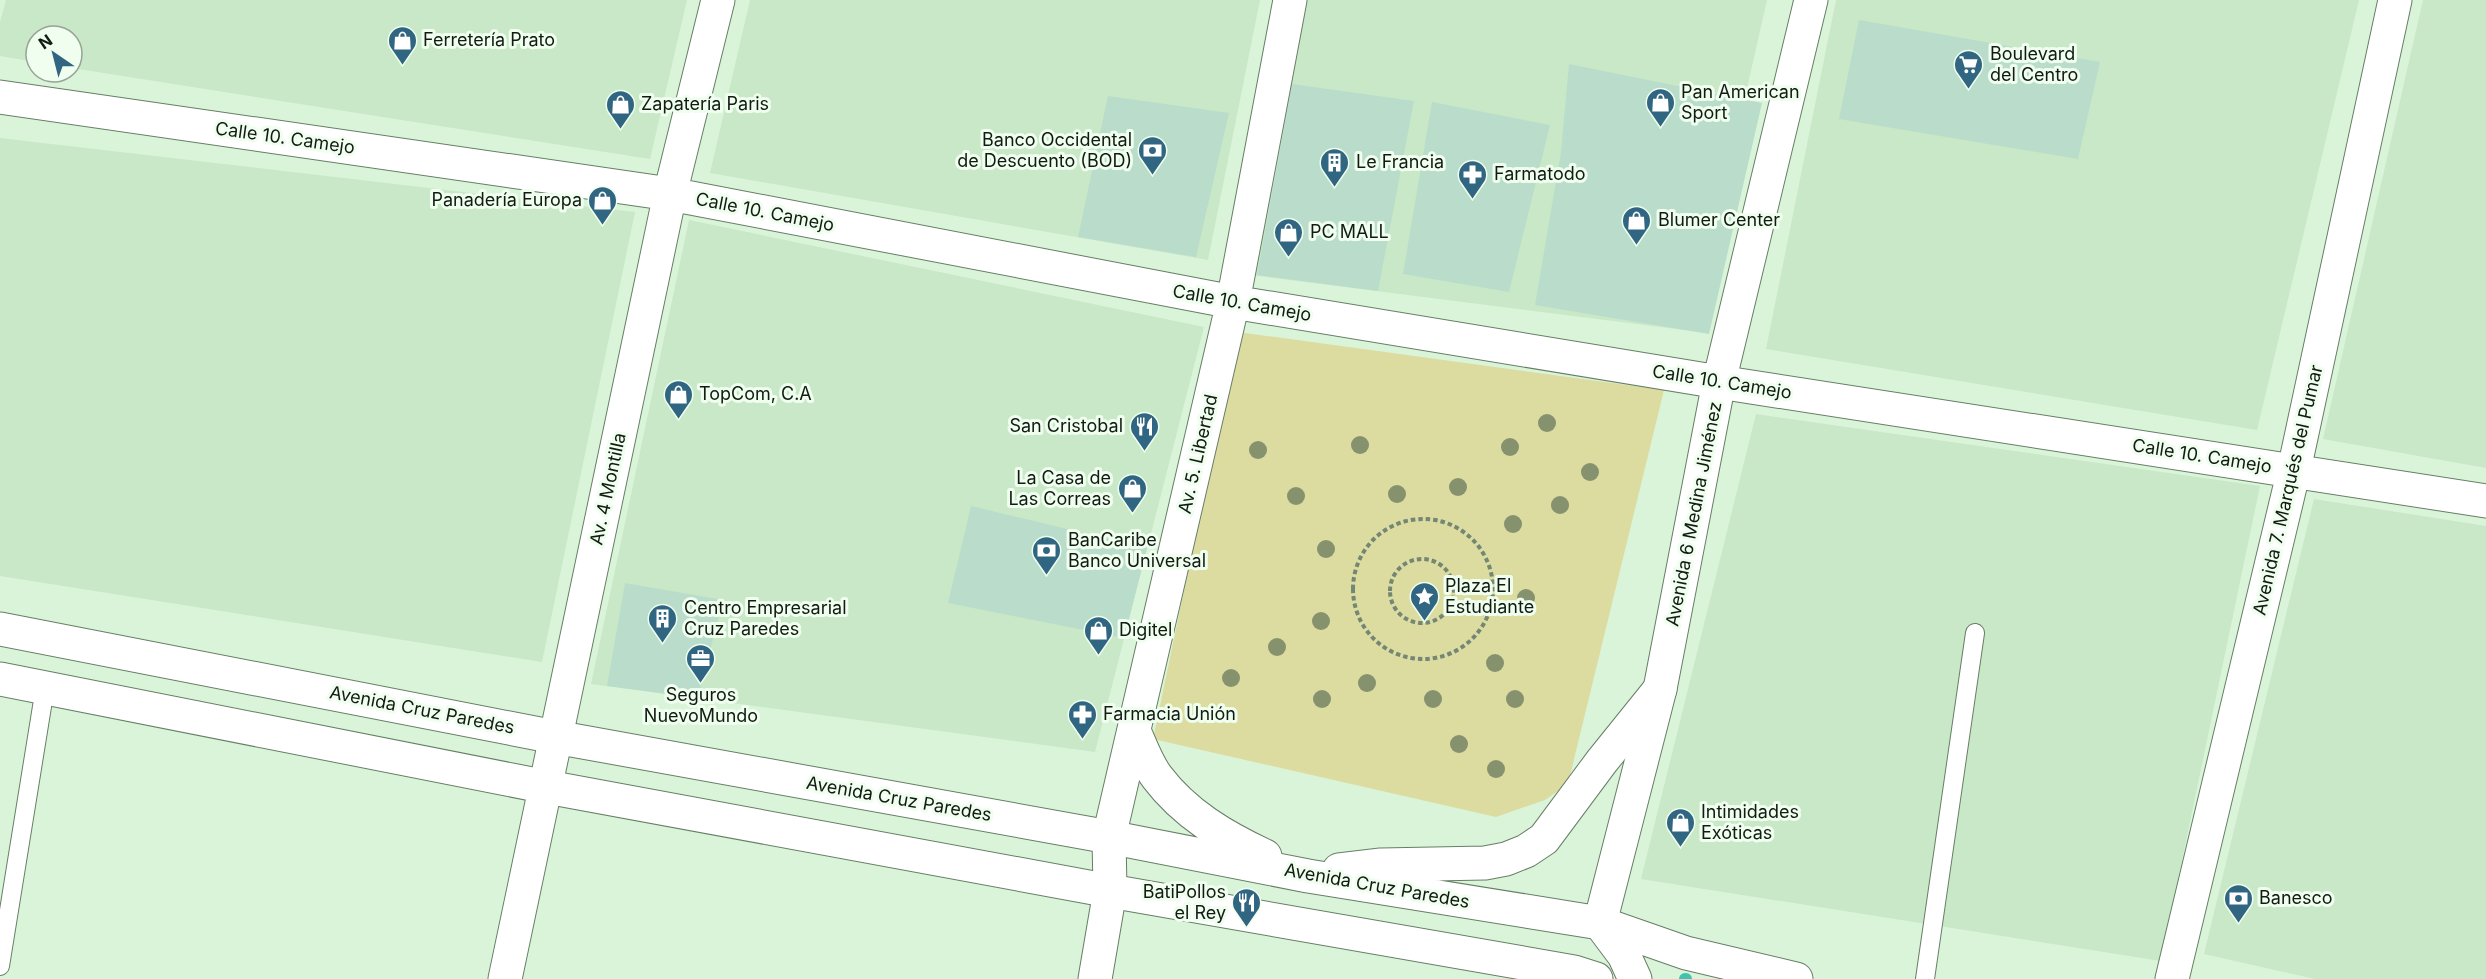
<svg xmlns="http://www.w3.org/2000/svg" width="2486" height="979" viewBox="0 0 2486 979" font-family="Inter,sans-serif">
  <style>
    .built { fill: #c9e8c7 }
    .green { fill: #dcdca1 }
    .lines { fill: none; stroke-linecap: round; stroke-linejoin: round }
    .stream { stroke: #3dc4ae; stroke-width: 12 }
    .building { fill: #b9ddca }
    .lane-casing { stroke: #677e66; stroke-width: 20 }
    .street-casing { stroke: #677e66; stroke-width: 35 }
    .secondary-casing { stroke: #677e66; stroke-width: 35 }
    .path { stroke: #748674; stroke-width: 4; stroke-dasharray: 4.5 3; stroke-linecap: butt }
    .lane { stroke: #fff; stroke-width: 18 }
    .street { stroke: #fff; stroke-width: 33 }
    .secondary { stroke: #fff; stroke-width: 33 }
    .tree { fill: #86916e }
    .labels { text-anchor: middle; stroke-width: 6; stroke-linejoin: round; paint-order: stroke }
    .poi-label { font-size: 18px; fill: #121b12; stroke: #effeee; text-anchor: start }
    .street-label { font-size: 18px; fill: #121b12; stroke: #effeee }
  </style>
  <rect width="100%" height="100%" fill="#daf4d9"/>
  <path class="built" d="M6,0H687L650,159L72,68V36H36V62L0,56V22Z
    M750,0H1260L1208,260L710,173Z
    M1298,0H1767L1692,331L1243,274Z
    M1836,0H2359L2257,430L1766,349Z
    M2423,0H2486V468L2323,439Z
    M0,138L635,212L542,662L0,576Z
    M689,220L1204,327L1095,752L591,684Z
    M1756,414L2260,486L2161,961L1641,879Z
    M2314,499L2486,526V979H2315L2204,954Z"/>
  <path class="green" d="M1238,332L1664,390L1568,784L1545,800L1496,817L1153,739Z"/>
  <g class="lines">
    <path class="stream" d="M1685,979H1686"/>
  </g>
  <path class="building" d="M1859,20L2100,62L2078,159L1839,119Z
    M1569,64L1762,103L1709,334L1535,305L1561,152Z
    M1292,84L1414,101L1378,291L1257,275Z
    M1108,96L1229,113L1196,257L1078,237Z
    M1432,102L1550,125L1509,292L1403,274Z
    M971,506L1147,548L1124,638L948,603Z
    M625,583L723,600L698,698L607,686Z"/>
  <g class="lines">
    <defs>
      <path id="lane" d="M0,966L45,688
        M1925,979L1975,633"/>
      <path id="street" d="M0,97L670,194L1233,302L1719,382L2486,501
        M1600,923L1660,689L1719,382L1811,0
        M505,979L670,194L718,0
        M1095,979L1110,891L1109,837L1233,302L1290,0
        M2172,979L2294,470L2395,0"/>
      <path id="secondary" d="M0,629L555,737L1109,837L1308,876L1600,923L1686,953L1796,979
        M0,679L547,787L1110,891L1574,972L1596,979
        M1134,731C1141,746 1147,764 1157,777C1185,814 1224,837 1265,856
        M1339,870L1381,865L1485,863L1506,859L1526,851L1544,839L1602,761L1660,689
        M1600,923L1624,955L1635,979"/>
    </defs>
    <use href="#lane" class="lane-casing"/>
    <use href="#street" class="street-casing"/>
    <use href="#secondary" class="secondary-casing"/>
    <path class="path" d="M1353 589a70 70 0 1 1 140 0a70 70 0 1 1-140 0Z
      M1390 591a32 32 0 1 1 64 0a32 32 0 1 1-64 0Z"/>
    <use href="#lane" class="lane"/>
    <use href="#street" class="street"/>
    <use href="#secondary" class="secondary"/>
  </g>
  <g class="tree">
    <circle cx="1547" cy="423" r="9"/>
    <circle cx="1360" cy="445" r="9"/>
    <circle cx="1510" cy="447" r="9"/>
    <circle cx="1258" cy="450" r="9"/>
    <circle cx="1590" cy="472" r="9"/>
    <circle cx="1458" cy="487" r="9"/>
    <circle cx="1397" cy="494" r="9"/>
    <circle cx="1296" cy="496" r="9"/>
    <circle cx="1560" cy="505" r="9"/>
    <circle cx="1513" cy="524" r="9"/>
    <circle cx="1326" cy="549" r="9"/>
    <circle cx="1526" cy="598" r="9"/>
    <circle cx="1321" cy="621" r="9"/>
    <circle cx="1277" cy="647" r="9"/>
    <circle cx="1495" cy="663" r="9"/>
    <circle cx="1231" cy="678" r="9"/>
    <circle cx="1367" cy="683" r="9"/>
    <circle cx="1322" cy="699" r="9"/>
    <circle cx="1433" cy="699" r="9"/>
    <circle cx="1515" cy="699" r="9"/>
    <circle cx="1459" cy="744" r="9"/>
    <circle cx="1496" cy="769" r="9"/>
  </g>
  <defs>
    <symbol id="shop-pin" viewBox="-11 -11 22 30"><path d="M0 17L-7.5 6A9.5 9.5 0 1 1 7.5 6Z" fill="#306681" stroke="#effeee"/><path d="M-5-2.5h2.3a2.7 3.5 0 0 1 5.4 0H5L5.5 6h-11ZM-1.5-2.5h3a1.5 2.3 0 0 0-3 0Z" fill="#fff"/></symbol>
    <symbol id="supermarket-pin" viewBox="-11 -11 22 30"><path d="M0 17L-7.5 6A9.5 9.5 0 1 1 7.5 6Z" fill="#306681" stroke="#effeee"/><path d="M-6-5.5h2.5l.6 2H6L4.5 2H-2.5L-4.4-4H-6ZM-1.5 3.2a1.3 1.3 0 1 0 .1 0ZM3 3.2a1.3 1.3 0 1 0 .1 0Z" fill="#fff"/></symbol>
    <symbol id="bank-pin" viewBox="-11 -11 22 30"><path d="M0 17L-7.5 6A9.5 9.5 0 1 1 7.5 6Z" fill="#306681" stroke="#effeee"/><path d="M-6-4H6V4H-6ZM0-2.3a2.3 2.3 0 1 0 0 4.6a2.3 2.3 0 1 0 0-4.6Z" fill="#fff"/></symbol>
    <symbol id="building-pin" viewBox="-11 -11 22 30"><path d="M0 17L-7.5 6A9.5 9.5 0 1 1 7.5 6Z" fill="#306681" stroke="#effeee"/><path d="M-4-6H4V6H1V3H-1V6H-4ZM-2.5-4.3h1.7v1.8h-1.7ZM.8-4.3h1.7v1.8H.8ZM-2.5-1h1.7V.8h-1.7ZM.8-1h1.7V.8H.8Z" fill="#fff"/></symbol>
    <symbol id="pharmacy-pin" viewBox="-11 -11 22 30"><path d="M0 17L-7.5 6A9.5 9.5 0 1 1 7.5 6Z" fill="#306681" stroke="#effeee"/><path d="M-2-6h4v4h4v4h-4v4h-4v-4h-4v-4h4Z" fill="#fff"/></symbol>
    <symbol id="restaurant-pin" viewBox="-11 -11 22 30"><path d="M0 17L-7.5 6A9.5 9.5 0 1 1 7.5 6Z" fill="#306681" stroke="#effeee"/><path d="M-5-6h1v4h1v-4h1v4h1v-4h1v5L-1.5 .5V6h-2V.5L-5-1ZM5-6V6H3V1.5H1.5Q1.5-4 5-6Z" fill="#fff"/></symbol>
    <symbol id="sight-pin" viewBox="-11 -11 22 30"><path d="M0 17L-7.5 6A9.5 9.5 0 1 1 7.5 6Z" fill="#306681" stroke="#effeee"/><path d="M0-6L1.8-2.2L6-1.7L2.9 1.2L3.7 5.4L0 3.3L-3.7 5.4L-2.9 1.2L-6-1.7L-1.8-2.2Z" fill="#fff"/></symbol>
    <symbol id="office-pin" viewBox="-11 -11 22 30"><path d="M0 17L-7.5 6A9.5 9.5 0 1 1 7.5 6Z" fill="#306681" stroke="#effeee"/><path d="M-6-3h4V-5.5h4V-3h4V5H-6ZM-1-4.5V-3h2v-1.5ZM-6 0V1H6V0Z" fill="#fff"/></symbol>
  </defs>
  <g fill-rule="evenodd">
    <use href="#shop-pin" x="386" y="24" width="33" height="45"/>
    <use href="#supermarket-pin" x="1952" y="48" width="33" height="45"/>
    <use href="#shop-pin" x="1644" y="86" width="33" height="45"/>
    <use href="#shop-pin" x="604" y="88" width="33" height="45"/>
    <use href="#bank-pin" x="1136" y="134" width="33" height="45"/>
    <use href="#building-pin" x="1318" y="146" width="33" height="45"/>
    <use href="#pharmacy-pin" x="1456" y="158" width="33" height="45"/>
    <use href="#shop-pin" x="586" y="184" width="33" height="45"/>
    <use href="#shop-pin" x="1620" y="204" width="33" height="45"/>
    <use href="#shop-pin" x="1272" y="216" width="33" height="45"/>
    <use href="#shop-pin" x="662" y="378" width="33" height="45"/>
    <use href="#restaurant-pin" x="1128" y="410" width="33" height="45"/>
    <use href="#shop-pin" x="1116" y="472" width="33" height="45"/>
    <use href="#bank-pin" x="1030" y="534" width="33" height="45"/>
    <use href="#sight-pin" x="1408" y="580" width="33" height="45"/>
    <use href="#building-pin" x="646" y="602" width="33" height="45"/>
    <use href="#shop-pin" x="1082" y="614" width="33" height="45"/>
    <use href="#office-pin" x="684" y="642" width="33" height="45"/>
    <use href="#pharmacy-pin" x="1066" y="698" width="33" height="45"/>
    <use href="#shop-pin" x="1664" y="806" width="33" height="45"/>
    <use href="#bank-pin" x="2222" y="882" width="33" height="45"/>
    <use href="#restaurant-pin" x="1230" y="886" width="33" height="45"/>
  </g>
  <g class="labels">
    <g class="poi-label">
      <text x="423" y="46">Ferretería Prato</text>
      <text x="1990" y="60">Boulevard<tspan x="1990" dy="21">del Centro</tspan></text>
      <text x="1681" y="98">Pan American<tspan x="1681" dy="21">Sport</tspan></text>
      <text x="641" y="110">Zapatería Paris</text>
      <text x="1132" y="146" text-anchor="end">Banco Occidental<tspan x="1132" dy="21">de Descuento (BOD)</tspan></text>
      <text x="1356" y="168">Le Francia</text>
      <text x="1494" y="180">Farmatodo</text>
      <text x="582" y="206" text-anchor="end">Panadería Europa</text>
      <text x="1658" y="226">Blumer Center</text>
      <text x="1310" y="238">PC MALL</text>
      <text x="699" y="400">TopCom, C.A</text>
      <text x="1123" y="432" text-anchor="end">San Cristobal</text>
      <text x="1111" y="484" text-anchor="end">La Casa de<tspan x="1111" dy="21">Las Correas</tspan></text>
      <text x="1068" y="546">BanCaribe<tspan x="1068" dy="21">Banco Universal</tspan></text>
      <text x="1445" y="592">Plaza El<tspan x="1445" dy="21">Estudiante</tspan></text>
      <text x="684" y="614">Centro Empresarial<tspan x="684" dy="21">Cruz Paredes</tspan></text>
      <text x="1119" y="636">Digitel</text>
      <text x="701" y="701" text-anchor="middle">Seguros<tspan x="701" dy="21">NuevoMundo</tspan></text>
      <text x="1103" y="720">Farmacia Unión</text>
      <text x="1701" y="818">Intimidades<tspan x="1701" dy="21">Exóticas</tspan></text>
      <text x="1226" y="898" text-anchor="end">BatiPollos<tspan x="1226" dy="21">el Rey</tspan></text>
      <text x="2259" y="904">Banesco</text>
    </g>
    <g class="street-label">
      <text transform="translate(285 138) rotate(8)" y="6">Calle 10. Camejo</text>
      <text transform="translate(765 212) rotate(11)" y="6">Calle 10. Camejo</text>
      <text transform="translate(1242 303) rotate(10)" y="6">Calle 10. Camejo</text>
      <text transform="translate(1722 382) rotate(9)" y="6">Calle 10. Camejo</text>
      <text transform="translate(1198 454) rotate(-77)" y="6">Av. 5. Libertad</text>
      <text transform="translate(2202 456) rotate(9)" y="6">Calle 10. Camejo</text>
      <text transform="translate(608 489) rotate(-78)" y="6">Av. 4 Montilla</text>
      <text transform="translate(2288 490) rotate(-77)" y="6">Avenida 7. Marqués del Pumar</text>
      <text transform="translate(1694 514) rotate(-79)" y="6">Avenida 6 Medina Jiménez</text>
      <text transform="translate(422 710) rotate(11)" y="6">Avenida Cruz Paredes</text>
      <text transform="translate(899 799) rotate(10)" y="6">Avenida Cruz Paredes</text>
      <text transform="translate(1377 886) rotate(10)" y="6">Avenida Cruz Paredes</text>
    </g>
  </g>
  <g transform="translate(54 54) rotate(325)"><circle r="28" fill="#effeee" stroke="#97a396" stroke-width="1.5"/>
  <path d="M0-4.5L10 22L0 15L-10 22Z" fill="#306681"/>
  <text y="-9" font-size="16" font-weight="bold" text-anchor="middle" fill="#121b12">N</text>
  </g>
</svg>
